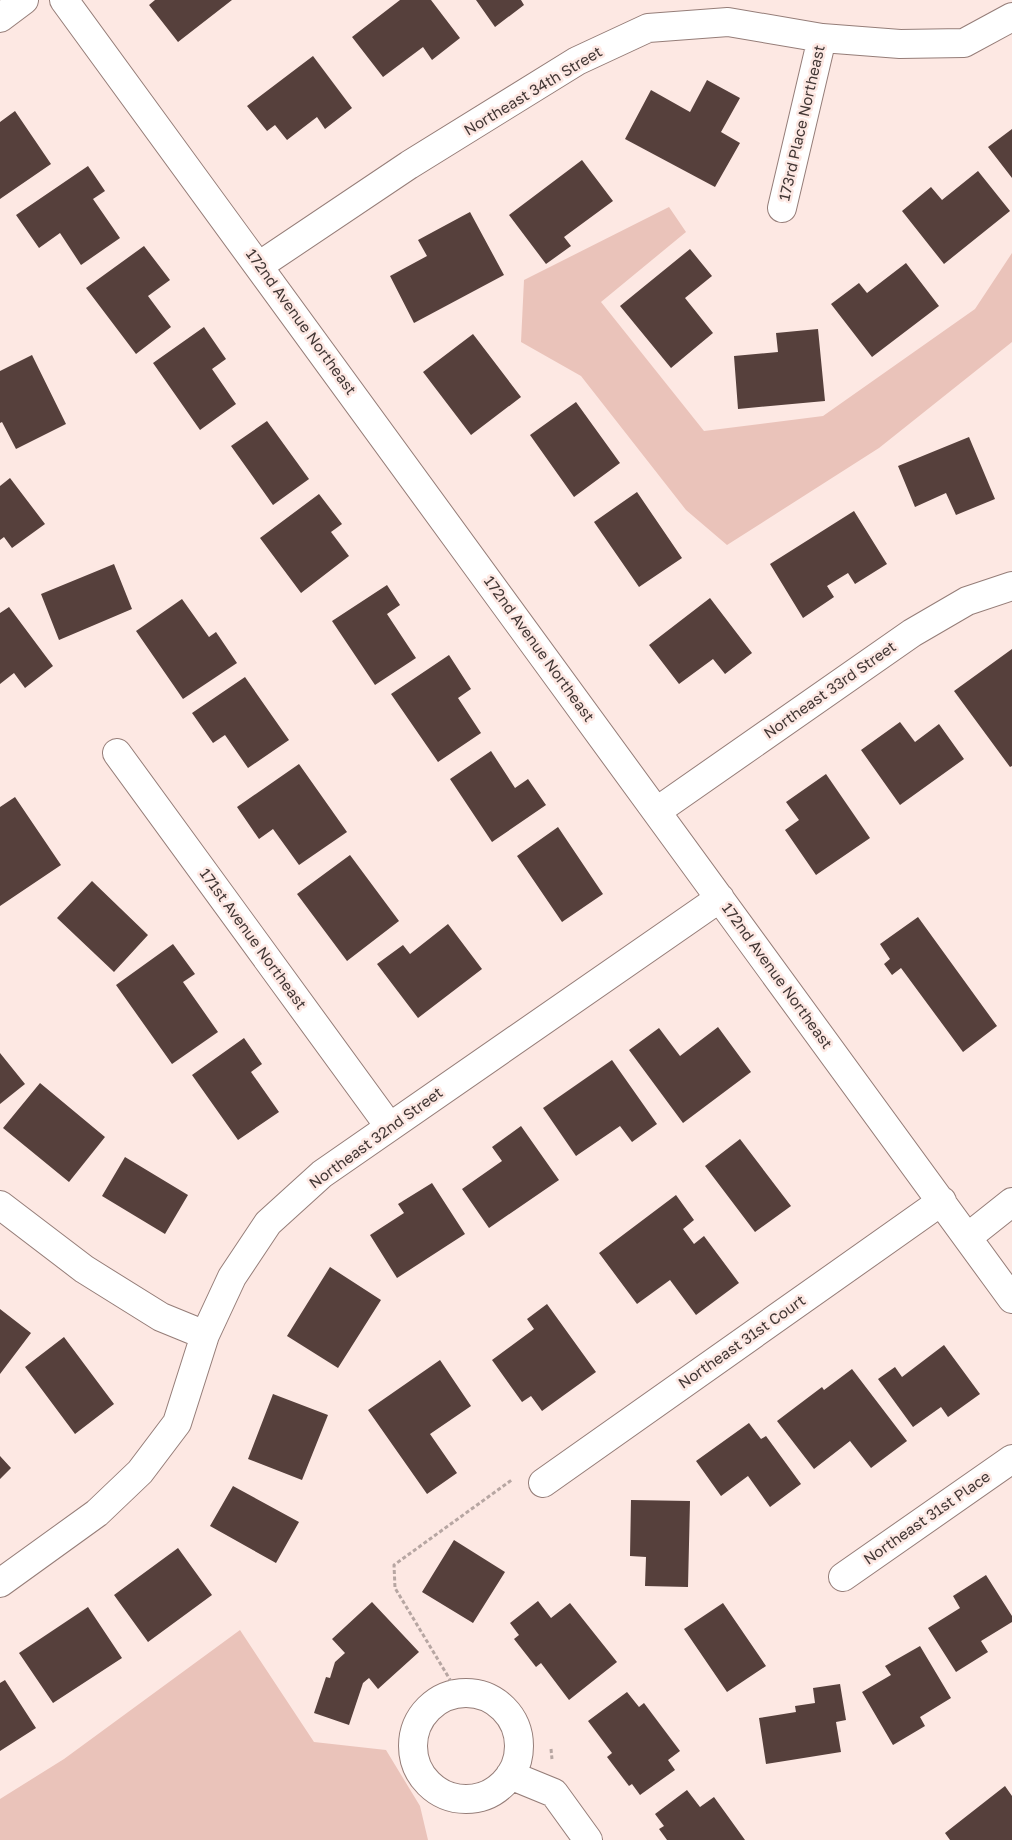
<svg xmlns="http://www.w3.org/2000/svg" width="1012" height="1840" viewBox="0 0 1012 1840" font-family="'Golos Text',sans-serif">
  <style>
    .green { fill: #eac3ba }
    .building { fill: #56403c }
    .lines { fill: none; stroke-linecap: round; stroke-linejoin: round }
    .minor-casing { stroke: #957d78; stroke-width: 30 }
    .path { stroke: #b7a6a2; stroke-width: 3; stroke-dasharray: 4 2.5; stroke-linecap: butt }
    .minor { stroke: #fff; stroke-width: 28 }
    .labels { text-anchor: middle; stroke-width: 5; stroke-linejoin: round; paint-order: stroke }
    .street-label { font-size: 15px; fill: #423735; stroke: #fde8e3 }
  </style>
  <rect width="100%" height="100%" fill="#fde8e3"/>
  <path class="green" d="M669,207L686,232L601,302L704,431L823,416L975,309L1012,253V342L879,448L727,545L686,510L581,376L521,342L524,280Z
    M240,1630L314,1742L386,1750L420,1806L428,1840H0V1799L64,1759Z"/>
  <path class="building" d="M155,0H232L178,42L149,5Z
    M400,0H431L460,38L432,60L423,47L383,77L352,37Z
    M476,0H521L524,5L495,27Z
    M313,56L352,108L325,129L317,117L287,140L275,125L267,131L247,106Z
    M707,80L740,98L721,132L740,143L715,187L625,139L651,90L690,112Z
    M15,111L51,164L0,199V122Z
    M1012,129V178L988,147Z
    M582,160L613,201L564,237L571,246L546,264L509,215Z
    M88,166L105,191L93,199L120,238L81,265L60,233L39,248L16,215Z
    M978,171L1010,211L944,264L902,211L931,187L942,200Z
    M470,212L504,275L414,323L390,276L427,256L418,240Z
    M144,246L170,280L148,296L171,327L136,354L86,288Z
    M690,249L712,276L685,298L713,333L671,368L620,306Z
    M906,263L939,306L872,357L831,304L859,283L867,293Z
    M204,327L226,359L212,369L236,404L200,430L153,363Z
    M818,329L825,401L738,409L734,356L778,352L776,333Z
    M473,334L521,397L471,435L423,372Z
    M32,355L66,424L16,449L2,422L0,423V371Z
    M576,402L620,463L574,497L530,435Z
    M267,421L309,479L273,505L231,446Z
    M969,437L995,499L956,515L946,493L915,507L898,466Z
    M10,478L45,524L12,548L4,537L0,540V486Z
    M637,492L682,558L639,587L594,522Z
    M319,494L342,524L331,532L349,556L301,593L260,538Z
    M854,511L887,564L855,584L848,573L827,586L834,597L803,618L770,564Z
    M114,564L132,609L59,640L41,594Z
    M387,585L400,605L387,614L416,658L375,685L332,621Z
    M710,598L752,653L725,674L713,659L679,684L649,645Z
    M182,599L209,637L216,632L237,663L183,699L136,631Z
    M9,607L53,666L25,688L14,673L0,684V613Z
    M1012,649V766L1010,767L954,691Z
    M449,655L471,689L458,698L481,733L438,762L391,694Z
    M245,677L289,740L248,768L225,735L213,743L192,713Z
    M900,722L915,742L939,724L964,759L900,805L861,750Z
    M491,751L515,788L528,779L546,805L492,842L450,779Z
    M299,764L347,832L299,865L273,829L259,839L237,807Z
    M826,774L870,838L816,875L785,830L799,820L786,802Z
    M15,797L61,865L0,906V807Z
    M558,827L603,894L562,922L517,856Z
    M350,855L399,921L347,961L297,894Z
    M92,881L148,935L114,972L57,918Z
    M918,917L997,1026L963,1052L901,968L892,975L884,964L890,959L880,944Z
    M448,924L482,969L418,1018L377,964L403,945L410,954Z
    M173,944L195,974L183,982L218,1032L172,1064L116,985Z
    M718,1027L751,1072L683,1123L629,1050L659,1028L680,1056Z
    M244,1038L262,1064L251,1072L279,1112L238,1140L192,1075Z
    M0,1053L25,1084L0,1104Z
    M612,1060L657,1124L632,1142L620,1126L576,1156L543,1108Z
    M40,1083L105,1137L69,1182L3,1128Z
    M521,1126L559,1180L489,1228L462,1189L502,1161L492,1147Z
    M740,1139L791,1206L755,1232L705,1166Z
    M125,1157L188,1195L165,1234L102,1196Z
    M432,1183L465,1234L397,1278L370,1235L404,1213L398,1204Z
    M676,1195L694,1220L683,1229L694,1244L704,1236L739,1283L696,1315L670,1280L637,1304L599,1253Z
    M330,1267L381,1300L338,1368L287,1336Z
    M547,1304L596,1372L542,1411L531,1396L522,1402L492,1360L534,1329L527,1319Z
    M0,1309L31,1333L0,1374Z
    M64,1337L114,1404L75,1434L25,1367Z
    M944,1345L980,1394L948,1417L941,1407L913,1427L878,1379L895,1367L902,1377Z
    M440,1360L471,1406L430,1434L457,1473L427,1494L368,1410Z
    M852,1369L907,1441L871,1468L850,1441L814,1469L777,1421L822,1387L824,1390Z
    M273,1394L328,1415L302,1480L248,1459Z
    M749,1423L761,1439L766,1436L801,1484L770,1507L748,1476L721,1496L696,1461Z
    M0,1456L11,1468L0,1479Z
    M233,1486L299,1522L276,1563L210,1526Z
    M631,1500L690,1501L688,1587L645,1586L646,1557L630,1556Z
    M454,1540L505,1572L473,1623L422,1592Z
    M178,1548L212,1595L148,1642L114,1595Z
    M986,1575L1012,1616V1622L981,1641L988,1652L956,1672L928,1628L960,1608L953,1596Z
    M538,1601L551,1618L570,1603L617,1662L569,1700L541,1663L536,1667L514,1639L519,1635L510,1623Z
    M372,1602L419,1652L378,1689L369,1678L363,1683L349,1725L314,1713L326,1677L330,1678L335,1662L345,1653L332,1639Z
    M723,1603L766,1666L727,1692L684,1629Z
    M88,1607L122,1658L53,1703L19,1653Z
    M920,1646L951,1698L920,1717L925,1726L893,1745L862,1692L891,1675L885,1666Z
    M5,1680L36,1728L0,1751V1683Z
    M840,1684L846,1720L836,1722L841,1752L766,1764L759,1718L796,1712L795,1706L815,1703L813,1688Z
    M627,1692L639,1707L644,1703L680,1751L668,1760L675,1770L640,1795L632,1784L629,1786L607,1757L612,1753L588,1721Z
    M1005,1786L1012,1796V1840H950L945,1833Z
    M687,1790L700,1807L714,1797L745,1840H667L659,1829L664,1826L655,1814Z"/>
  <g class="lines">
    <defs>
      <path id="minor" d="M64,0L1012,1299
        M0,18L24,0
        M782,208L822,38
        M260,265L409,165L577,61L648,28L728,22L822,38L900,44L964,43L1012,17
        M117,753L389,1126
        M657,811L912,633L967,601L1012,586
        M0,1205L84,1269L161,1317L205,1335
        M968,1237L1012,1202
        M543,1483L942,1201
        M843,1577L1012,1459
        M0,1583L97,1513L140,1472L177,1423L205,1335L232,1277L268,1223L322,1174L720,898
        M413 1746a53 53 0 1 1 106 0a53 53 0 1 1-106 0Z
        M510,1775L554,1793L588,1840"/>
    </defs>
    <use href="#minor" class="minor-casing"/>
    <path class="path" d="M458,1693L395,1588L394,1565L513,1479
      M551,1749L552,1759"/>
    <use href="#minor" class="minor"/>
  </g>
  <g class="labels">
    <g class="street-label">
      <text transform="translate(533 91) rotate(-31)" y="5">Northeast 34th Street</text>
      <text transform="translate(802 123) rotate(-77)" y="5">173rd Place Northeast</text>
      <text transform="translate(301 322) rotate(54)" y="5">172nd Avenue Northeast</text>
      <text transform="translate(539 649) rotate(54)" y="5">172nd Avenue Northeast</text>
      <text transform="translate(830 690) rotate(-35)" y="5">Northeast 33rd Street</text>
      <text transform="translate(253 939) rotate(54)" y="5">171st Avenue Northeast</text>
      <text transform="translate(777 976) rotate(54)" y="5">172nd Avenue Northeast</text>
      <text transform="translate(376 1138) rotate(-36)" y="5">Northeast 32nd Street</text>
      <text transform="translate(742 1342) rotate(-35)" y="5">Northeast 31st Court</text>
      <text transform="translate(927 1518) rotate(-35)" y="5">Northeast 31st Place</text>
    </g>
  </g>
</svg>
